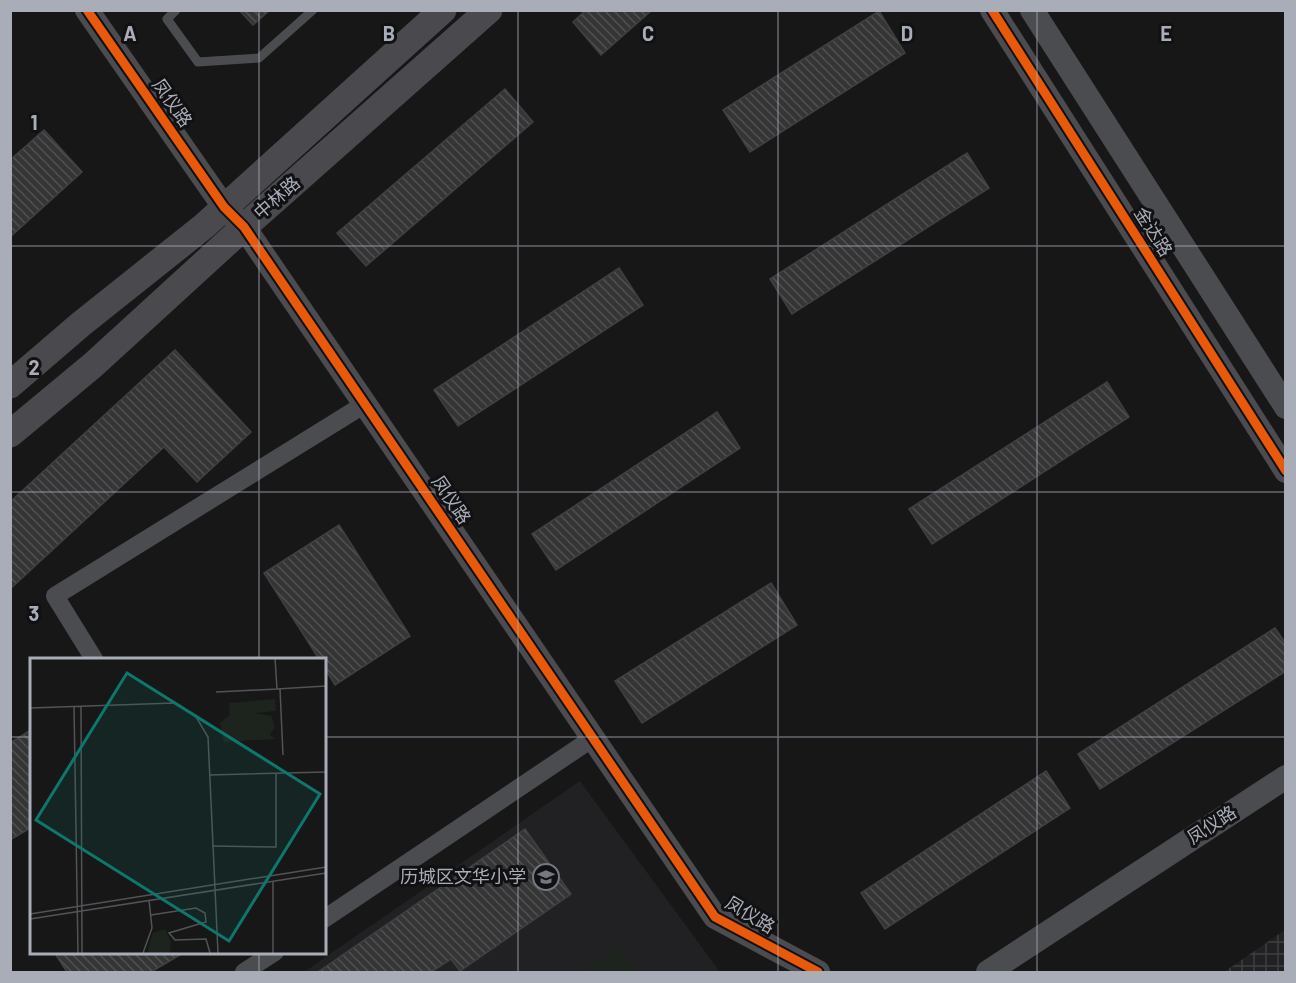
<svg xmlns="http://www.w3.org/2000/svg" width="1296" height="983" viewBox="0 0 1296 983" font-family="Barlow,'Noto Sans SC',sans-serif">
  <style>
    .built { fill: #212123 }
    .industrial { fill: url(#industrial-grid) }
    .park { fill: #1d241e }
    .building { fill: url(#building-back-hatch); stroke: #3f4043; stroke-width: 1.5 }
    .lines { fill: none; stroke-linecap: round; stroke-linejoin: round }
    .service { stroke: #4b4c50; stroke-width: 9 }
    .minor { stroke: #4b4c50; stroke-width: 18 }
    .tertiary { stroke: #4b4c50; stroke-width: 24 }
    .secondary { stroke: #4a4a4e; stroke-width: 27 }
    .cycleway-casing { stroke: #111113; stroke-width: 13 }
    .cycleway { stroke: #e8590c; stroke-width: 9 }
    .grid { fill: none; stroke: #a8adb8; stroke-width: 1.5; stroke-opacity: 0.55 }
    .labels { text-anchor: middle; stroke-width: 6; stroke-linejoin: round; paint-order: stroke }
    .street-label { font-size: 18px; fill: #a8adb8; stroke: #111113 }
    .poi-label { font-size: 18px; fill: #a8adb8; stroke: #111113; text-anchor: end }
    .inset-road { fill: none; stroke: #515357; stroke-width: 1.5 }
    .view { fill: #0f766e; fill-opacity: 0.15; stroke: #0f766e; stroke-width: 3 }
    .inset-edge { fill: none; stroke: #a8adb8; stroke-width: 3 }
    .grid-label { font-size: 20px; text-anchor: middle; font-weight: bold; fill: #a8adb8; stroke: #111113; stroke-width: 6; stroke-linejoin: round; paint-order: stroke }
  </style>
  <defs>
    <pattern id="industrial-grid" width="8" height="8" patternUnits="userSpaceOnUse" patternTransform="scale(1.5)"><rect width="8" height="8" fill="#212123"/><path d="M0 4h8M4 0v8" fill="none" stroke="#3e3f41"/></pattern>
    <pattern id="building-back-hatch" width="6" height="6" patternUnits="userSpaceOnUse" patternTransform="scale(1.5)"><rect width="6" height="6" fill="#353536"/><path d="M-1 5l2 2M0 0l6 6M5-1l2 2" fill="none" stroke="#4f5051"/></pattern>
  </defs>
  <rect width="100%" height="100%" fill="#171717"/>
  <path class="built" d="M580,781L720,972H304Z"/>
  <path class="industrial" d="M1285,930V972H1224Z"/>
  <path class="park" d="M621,946L632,963L642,972H584Z"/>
  <path class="building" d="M239,10H270L253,25Z
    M586,10H652L601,55L573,22Z
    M879,11L905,53L750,152L723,110Z
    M505,89L533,122L366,266L337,233Z
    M44,130L82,172L10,237V160Z
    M967,153L989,188L792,314L770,279Z
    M619,268L643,305L458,426L434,390Z
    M175,350L251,432L197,482L164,447L10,589V502Z
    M1107,382L1129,417L932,544L909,509Z
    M717,412L740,448L556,570L532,534Z
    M339,525L410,636L335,685L324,667V659H319L264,573Z
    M771,583L797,625L642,723L615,681Z
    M1275,628L1286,644V671L1100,789L1078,754Z
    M32,729V827L10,840V743Z
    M1046,771L1070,808L885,929L861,893Z
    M525,829L571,894L460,971L451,959L431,972H318Z
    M54,952H185L151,972H67Z"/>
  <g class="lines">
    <path class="service" d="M176,10L167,19L198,62L259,58L313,10"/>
    <path class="minor" d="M94,659L55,596L365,404
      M324,919L593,738
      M244,972L275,952"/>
    <path class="tertiary" d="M87,10L224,207L244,227L715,917L818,972
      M992,10L1286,471
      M1032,10L1286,407
      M988,972L1286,777"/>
    <path class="secondary" d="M10,385L81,324L204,226L443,10
      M10,434L93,365L244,227L489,10"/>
    <defs>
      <path id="cycleway" d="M87,10L224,207L244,227L715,917L818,972
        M992,10L1286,471"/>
    </defs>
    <use href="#cycleway" class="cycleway-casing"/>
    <use href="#cycleway" class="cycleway"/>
  </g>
  <path class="grid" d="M259,10V659M518,10V972M778,10V972M1037,10V972M10,246H1286M10,492H1286M10,737H32M324,737H1286M259,952V972"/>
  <defs>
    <symbol id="school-ring" viewBox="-11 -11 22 22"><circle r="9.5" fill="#111113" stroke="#757880" stroke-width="1.5"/><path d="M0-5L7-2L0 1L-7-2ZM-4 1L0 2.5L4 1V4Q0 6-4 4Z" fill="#757880"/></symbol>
  </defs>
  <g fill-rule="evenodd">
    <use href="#school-ring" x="531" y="862" width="30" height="30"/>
  </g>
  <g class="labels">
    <g class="street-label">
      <text transform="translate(172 103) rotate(55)" y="6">凤仪路</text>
      <text transform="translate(277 198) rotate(-41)" y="6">中林路</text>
      <text transform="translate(1153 232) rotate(58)" y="6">金达路</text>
      <text transform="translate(451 500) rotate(56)" y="6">凤仪路</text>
      <text transform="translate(1212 825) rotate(-33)" y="6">凤仪路</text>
      <text transform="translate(750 915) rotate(31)" y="6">凤仪路</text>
    </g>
    <g class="poi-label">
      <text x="526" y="883">历城区文华小学</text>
    </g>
  </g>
  <g transform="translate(30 658)">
    <rect width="296" height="296" fill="#171717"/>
    <path d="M245,41L246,53L225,55L241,58L245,69L240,77L245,81L194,84L190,65L200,57L199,45Z" fill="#1d241e"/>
    <path d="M135,271L141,284L140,295H117L123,275Z" fill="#1d241e"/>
    <path class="inset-road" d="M245,0L247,31L296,28M250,31L253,97M186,34L247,31M44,48L48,295M51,48L52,295M0,50L144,45L165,57L178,79L188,295M179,117L296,114M182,188L246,189V115M243,223V295M0,256L296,209M121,257L166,250L175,255L176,264L139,275L145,282L176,281L180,295M0,261L296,215M113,295L122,270L119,242"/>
    <path class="view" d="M97,15L290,136L199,283L6,162Z"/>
    <rect width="296" height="296" class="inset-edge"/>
  </g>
  <g class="grid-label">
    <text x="130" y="41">A</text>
    <text x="389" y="41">B</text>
    <text x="648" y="41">C</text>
    <text x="907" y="41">D</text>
    <text x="1166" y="41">E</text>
    <text x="34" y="130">1</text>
    <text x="34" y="375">2</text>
    <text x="34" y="621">3</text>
  </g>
  <rect width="1296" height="983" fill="none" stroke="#a8adb8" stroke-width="24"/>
</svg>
